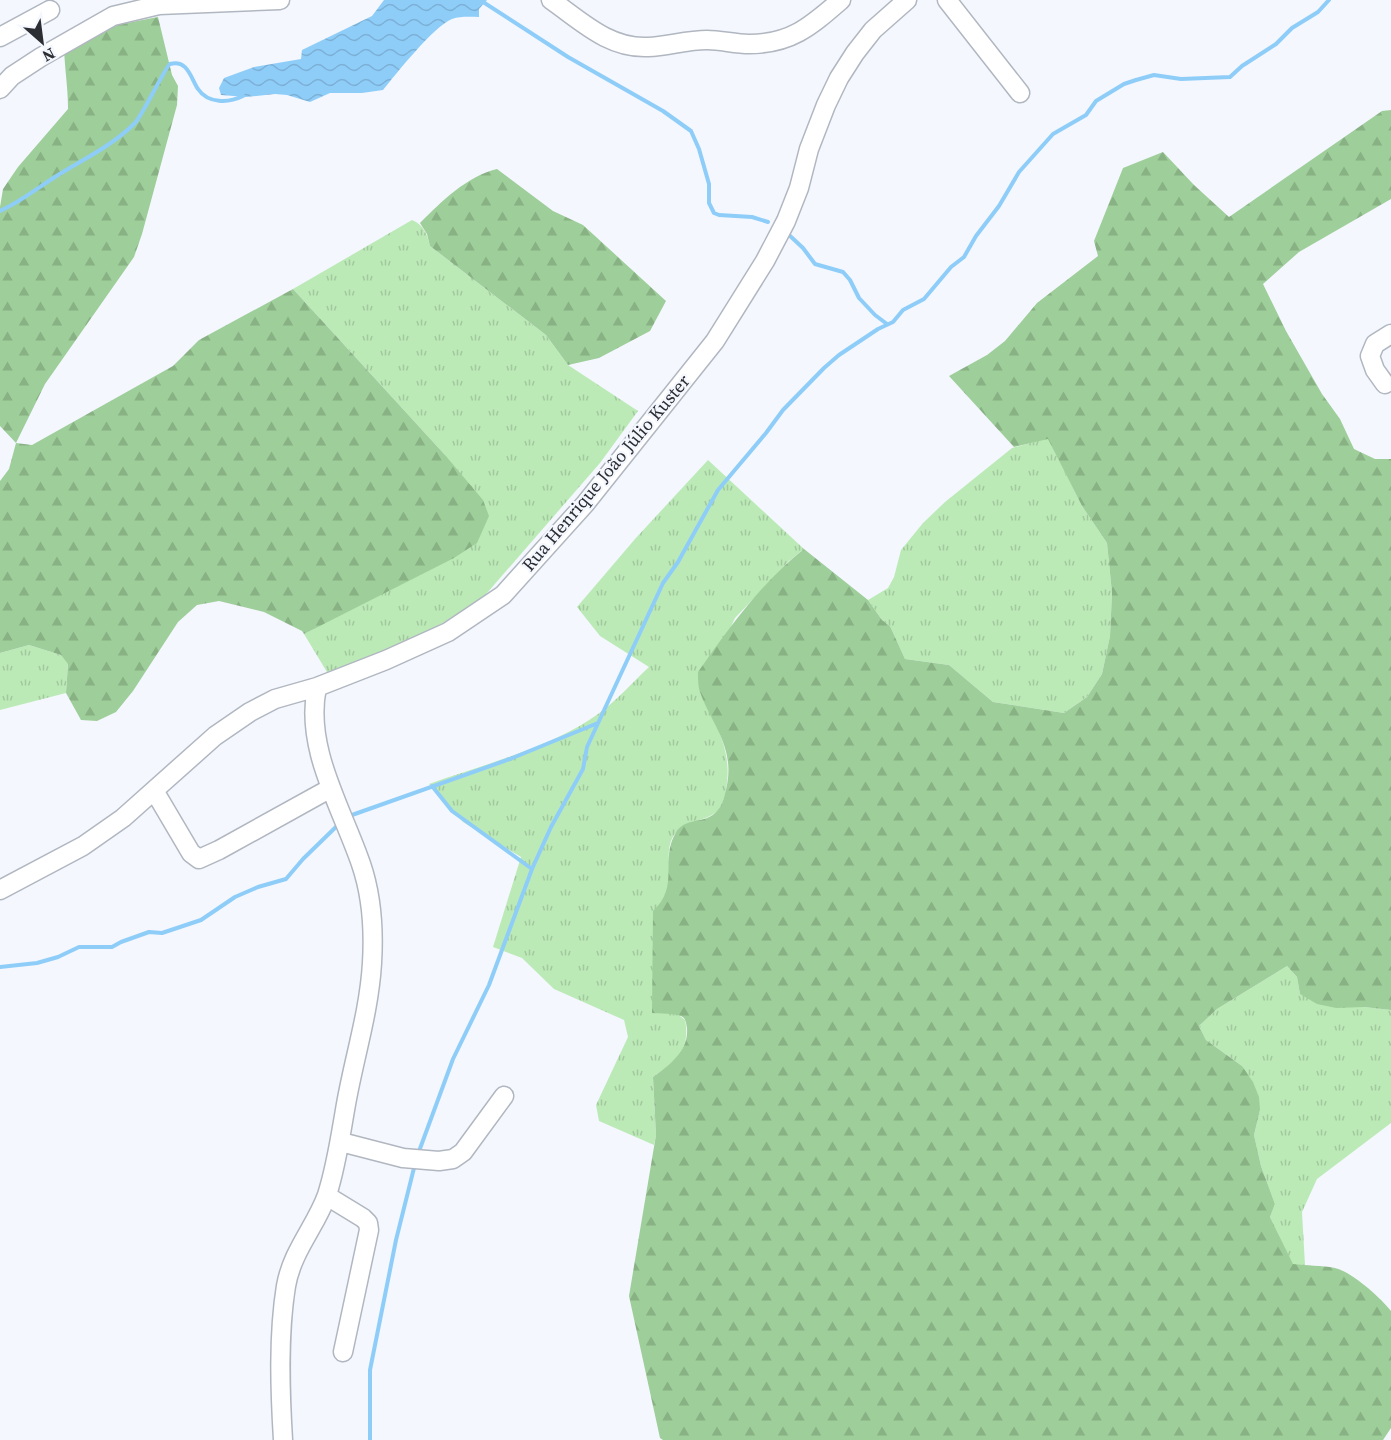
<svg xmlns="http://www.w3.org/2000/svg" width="1391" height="1440" viewBox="0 0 1391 1440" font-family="'Source Serif 4',serif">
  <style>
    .grass { fill: url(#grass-tufts) }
    .forest { fill: url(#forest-firs) }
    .water { fill: url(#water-waves) }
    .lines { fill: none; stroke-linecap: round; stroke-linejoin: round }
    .stream { stroke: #8fcdf9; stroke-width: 4 }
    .minor-casing { stroke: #b1b7c1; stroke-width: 21 }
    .minor { stroke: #fff; stroke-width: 18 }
    .labels { text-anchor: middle; stroke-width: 4.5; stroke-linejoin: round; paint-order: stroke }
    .street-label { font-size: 18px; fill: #2c2e33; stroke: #f4f7fe }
  </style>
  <defs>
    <pattern id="grass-tufts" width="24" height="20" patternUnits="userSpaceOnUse" patternTransform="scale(1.5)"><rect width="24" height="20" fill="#bceab7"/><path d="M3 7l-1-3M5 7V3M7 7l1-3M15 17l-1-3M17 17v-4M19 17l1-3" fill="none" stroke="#a2c99e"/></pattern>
    <pattern id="forest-firs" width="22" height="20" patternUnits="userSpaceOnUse" patternTransform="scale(1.5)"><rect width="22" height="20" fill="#9ece99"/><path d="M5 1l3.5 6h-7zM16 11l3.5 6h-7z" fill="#88b184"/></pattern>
    <pattern id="water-waves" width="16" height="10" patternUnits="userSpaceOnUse" patternTransform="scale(1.5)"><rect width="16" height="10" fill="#8fcdf9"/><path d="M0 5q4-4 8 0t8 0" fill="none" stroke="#7cb0d6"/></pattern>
  </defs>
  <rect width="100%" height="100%" fill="#f4f7fe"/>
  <path class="grass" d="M412,220C424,225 427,234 430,246L546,335L568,365L638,411L600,463L481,600L436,627L330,677L304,634L343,613L445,455L293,289Z
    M1048,438L1082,506L1107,543L1112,593L1110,636L1102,674L1087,697L1064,713L993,702L949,665L905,659L890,626L882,620L868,600L888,588L894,577L901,550L923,523L945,502L1012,448Z
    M708,460L804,549L789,561L735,618L700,693C716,725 733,751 726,789C725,797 721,809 715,813C702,822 684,821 674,835C664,850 672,873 668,890C668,894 664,898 662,902L680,1016L685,1020C691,1050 675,1061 653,1077L656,1135L654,1145L599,1121L596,1105L628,1037L624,1020L554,989L522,958L493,947L521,857L463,822L429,784C482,765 553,747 598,714C616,701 632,683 649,667L600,636L577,607L635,539Z
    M29,645L61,655L68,663L66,693L0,710V653Z
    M1287,966L1297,977L1300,994L1364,1007L1391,1010V1123L1317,1179L1302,1212L1305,1265H1293L1270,1217L1275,1204L1261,1166L1254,1135L1260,1110L1242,1066L1206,1040L1199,1026L1217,1009Z"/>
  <path class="forest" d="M158,17L172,75L178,86L177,105L142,234L134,257L45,384L16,443L32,445L173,366L199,340L293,289L445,455L483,500L489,516L477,543L454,558L304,634L302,631L264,612L219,601L197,605L178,622L133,691L116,712L97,721L81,720L66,693L68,664L61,655L29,645L0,653V481L9,469L16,443L0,426V207L3,189L18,167L68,109C68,86 64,65 64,43L111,26Z
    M1391,110V199L1299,252L1263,284L1286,331L1322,394L1340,419L1354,449L1375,459H1391V1010L1364,1007L1336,1008L1317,1004L1300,994L1297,977L1287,966L1217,1009L1199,1026L1206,1040L1242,1066L1253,1082L1259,1097L1260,1110L1254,1135L1261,1166L1275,1204L1270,1217L1293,1264C1307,1266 1321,1265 1335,1268C1352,1272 1380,1297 1391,1311V1428L1383,1440H663L660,1438L629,1296L656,1135L653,1077C669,1065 689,1051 687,1028C686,1023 686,1018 681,1016C673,1013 660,1014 652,1013L653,911C680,886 660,862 675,834C684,816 706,825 717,811C723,805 725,794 727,785C734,748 714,727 701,695C698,688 698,680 698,672C729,628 761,583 804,549L868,600L882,620L890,626L905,659L949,665L993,702L1064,713L1087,697L1102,674L1110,636L1112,593L1107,543L1082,506L1048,439L1014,447L949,376L987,355L1005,341L1037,303L1098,256L1094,241L1123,168L1163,152L1194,185L1229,217L1382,111Z
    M497,169L553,211L583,225L666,301L650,331L599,358L568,365L546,335L430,246L427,234L420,223C441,202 467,176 497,169Z"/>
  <path class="water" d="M384,0H487L479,9V17C470,17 461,16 452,19C434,26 396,74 383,90L362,93H330L310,102L287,95L275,94L246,97L221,95L219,88L224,78L254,67L301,59L302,50L372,16Z"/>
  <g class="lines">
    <path class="stream" d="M480,0L568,57L663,111L691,131L699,149L709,184V203L714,213L719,215L752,217L768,222
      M0,211C20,202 36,189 55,177C82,160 112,146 135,123C143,114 166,66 170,64C188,59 191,79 198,89C208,104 229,103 243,96
      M788,234L803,248L815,264L843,272L850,280L859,298L875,315L887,324
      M432,786L452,811L532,869
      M352,815L510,759L598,723
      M0,967L37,963L58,957L79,947H112L121,942L149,932L162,933L201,920L235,897L258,887L286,879L303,859L340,823
      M418,1154L453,1059L489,985L532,869L551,827L583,769L587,747L663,583L678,562L718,490L766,433L783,410L824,368L839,355L878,329L893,322L903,310L924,299L951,267L964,257L976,236L999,206L1019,172L1053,134L1086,115L1096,101L1124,84L1136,80L1154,75L1181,79L1230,77L1242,66L1276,44L1292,28L1318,12L1329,0
      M370,1440V1370L396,1240L415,1164"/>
    <defs>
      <path id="minor" d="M551,0C581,21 609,49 648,47C668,46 687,40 707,40C721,40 735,44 749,44C791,44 811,26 841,0
        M947,0L1020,93
        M0,37L50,10
        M0,89L12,76L41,57L113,16L159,5L280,0
        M1385,384L1375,370L1370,356L1375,344L1391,334
        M155,792L191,853L199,859L219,850L331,788
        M0,890L83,846L123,818L215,736L250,712L275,699L317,687L386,660L448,632L503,595L585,504L715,341L765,261L786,221L799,188L809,149L826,105L839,78L855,53L873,30L907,0
        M341,1142L403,1158L439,1161L453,1159L463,1152L504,1096
        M327,1196L363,1218L368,1223L369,1230L343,1352
        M283,1440C280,1391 278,1335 286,1286C292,1251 316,1226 327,1195C336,1167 340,1139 345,1110C353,1061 369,1014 372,963C374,930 372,896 361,864C342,808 304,748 317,687"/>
    </defs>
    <use href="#minor" class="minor-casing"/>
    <use href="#minor" class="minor"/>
  </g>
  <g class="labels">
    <g class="street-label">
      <text transform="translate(606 473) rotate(-50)" y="6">Rua Henrique João Júlio Kuster</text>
    </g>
  </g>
  <g transform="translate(42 42) rotate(152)" stroke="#f4f7fe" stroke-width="4.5" paint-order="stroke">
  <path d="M0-4.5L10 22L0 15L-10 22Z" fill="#2c2e33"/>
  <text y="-9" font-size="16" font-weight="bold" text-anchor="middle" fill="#2c2e33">N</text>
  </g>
</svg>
